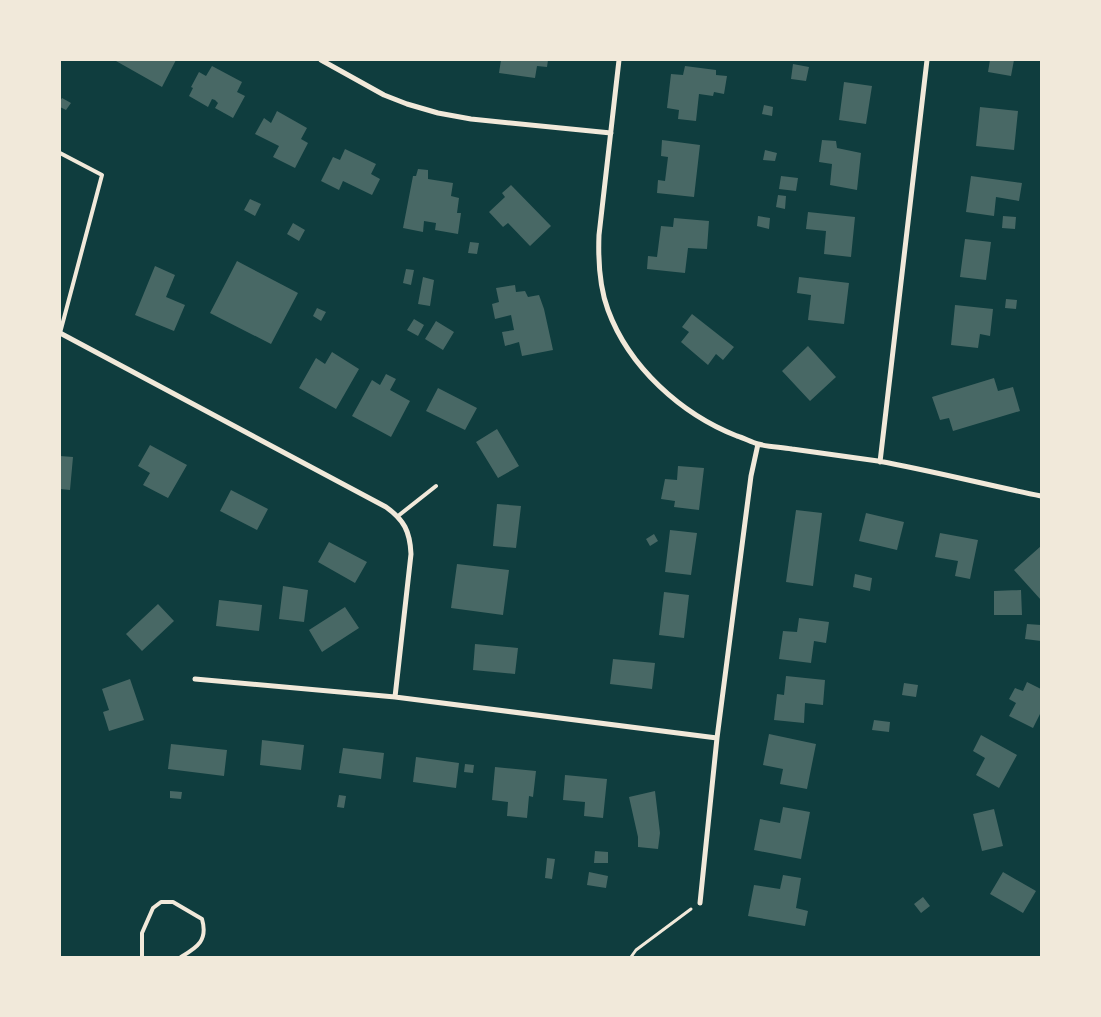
<svg xmlns="http://www.w3.org/2000/svg" width="1101" height="1017" viewBox="0 0 1101 1017" font-family="Lato,sans-serif">
  <style>
    .building { fill: #486865 }
    .lines { fill: none; stroke-linecap: round; stroke-linejoin: round }
    .path { stroke: #f1e9da; stroke-width: 3 }
    .service { stroke: #f1e9da; stroke-width: 4 }
    .minor { stroke: #f1e9da; stroke-width: 5 }
  </style>
  <rect width="100%" height="100%" fill="#0f3d3e"/>
  <path class="building" d="M116,60H176L162,87L116,61Z
    M501,60H548L547,67L537,66L535,78L499,73Z
    M990,60H1014L1011,76L988,72Z
    M793,64L809,67L806,81L791,79Z
    M212,66L242,82L237,92L245,96L233,118L215,108L218,103L215,100L212,99L208,107L189,96L193,88L191,87L199,72L206,76Z
    M685,66L716,70V75L727,76L724,94L714,92L713,96L699,94L696,121L678,119L679,110L667,108L671,74L683,75Z
    M844,82L872,86L866,124L839,120Z
    M62,98L71,103L66,110L60,107V101Z
    M764,105L773,107L772,116L762,114Z
    M980,107L1018,111L1014,150L976,146Z
    M277,111L307,128L301,139L308,143L295,168L273,157L279,146L255,134L264,118L271,123Z
    M662,140L700,145L694,197L657,193L658,180L665,181L668,157L661,156Z
    M822,140L836,141L837,148L861,153L857,190L830,185L832,164L819,162Z
    M345,149L376,164L371,174L380,179L372,195L343,181L339,190L321,181L333,157L340,160Z
    M765,150L777,153L775,161L763,160Z
    M418,169L428,170V179L453,183L451,196L459,198L457,213H461L458,234L435,230L436,223L424,221L423,232L403,228L413,176H416Z
    M781,176L798,178L796,191L779,189Z
    M971,176L1022,183L1019,201L996,197L994,216L966,212Z
    M511,185L551,226L530,246L508,223L503,227L489,212L505,197L502,193Z
    M778,195L786,196L785,209L776,207Z
    M250,199L261,204L255,216L244,210Z
    M808,212L855,217L851,257L824,254L826,231L806,229Z
    M758,216L770,218L769,229L757,226Z
    M1003,216L1016,217L1015,229L1002,228Z
    M674,218L709,221L707,249L688,248L685,273L647,269L648,256L657,257L661,226L673,227Z
    M293,223L305,230L299,241L287,234Z
    M965,239L991,242L986,280L960,277Z
    M470,242L479,243L477,254L468,253Z
    M237,261L298,293L271,344L210,313Z
    M155,266L175,275L166,297L185,305L174,331L135,315Z
    M406,269L414,270L411,285L403,283Z
    M423,277L434,280L430,306L418,304Z
    M799,277L849,283L844,324L808,320L811,295L797,293Z
    M515,285L516,292L525,291L528,297L539,295L544,309L553,350L522,356L519,342L505,346L502,332L514,330L511,315L495,319L492,304L499,302L496,288Z
    M1006,299L1017,300L1016,309L1005,308Z
    M955,305L993,309L990,336L980,334L978,348L951,345Z
    M317,308L326,312L321,321L313,316Z
    M692,314L734,347L723,360L716,354L708,365L681,342L689,332L682,327Z
    M414,319L424,325L418,336L407,330Z
    M436,321L454,332L443,350L425,339Z
    M808,346L836,377L810,401L782,371Z
    M332,352L359,369L336,409L299,388L316,358L325,364Z
    M386,374L396,379L390,390L410,401L391,437L352,416L372,380L380,385Z
    M994,378L998,391L1013,387L1020,411L953,431L949,418L940,420L932,397Z
    M438,388L477,408L465,430L426,411Z
    M497,429L519,466L498,478L476,442Z
    M150,445L187,465L168,498L143,485L150,473L138,466Z
    M60,456L73,457L70,490L60,489Z
    M678,466L704,468L699,510L674,507L675,501L661,499L665,479L677,480Z
    M231,490L268,509L257,530L220,511Z
    M497,504L521,506L516,548L493,546Z
    M796,510L822,513L813,586L786,582Z
    M866,513L904,522L897,550L859,541Z
    M670,530L697,533L691,575L665,572Z
    M940,533L978,540L970,579L955,576L958,561L935,557Z
    M654,534L658,541L650,546L646,539Z
    M329,542L367,562L355,583L318,562Z
    M1041,546V600L1014,570Z
    M457,564L509,570L503,615L451,608Z
    M855,574L872,578L870,591L853,587Z
    M283,586L308,590L304,622L279,619Z
    M1021,590L1022,615H994V591Z
    M664,592L689,595L684,638L659,635Z
    M219,600L262,605L259,631L216,626Z
    M158,604L174,621L142,651L126,634Z
    M345,607L359,628L322,652L309,630Z
    M799,618L829,622L826,643L814,641L811,663L779,659L783,631L797,632Z
    M1027,624L1041,625V641L1025,639Z
    M475,644L518,648L515,674L473,670Z
    M613,659L655,663L652,689L610,684Z
    M786,676L825,680L823,705L805,703L804,723L774,720L777,694L784,695Z
    M130,679L144,720L109,731L103,712L109,710L102,689Z
    M1027,682L1041,689V712L1033,728L1009,716L1016,703L1009,699L1015,688L1023,691Z
    M904,683L918,685L916,697L902,695Z
    M874,720L890,722L889,732L872,730Z
    M769,734L816,744L807,789L780,784L783,769L763,765Z
    M981,735L1017,755L999,788L976,775L985,758L973,751Z
    M262,740L304,745L301,770L260,765Z
    M171,744L227,750L224,776L168,769Z
    M343,748L384,753L381,779L339,773Z
    M416,757L459,763L456,788L413,782Z
    M465,764L474,765L473,773L464,772Z
    M495,767L536,771L533,797L529,796L527,818L507,816L508,802L492,800Z
    M565,775L607,779L603,818L584,816L585,802L563,800Z
    M170,791L182,792L181,799L170,798Z
    M655,791L660,833L658,849L638,847V837L629,797Z
    M339,795L346,796L344,808L337,807Z
    M783,807L810,812L801,859L754,850L760,819L780,823Z
    M994,809L1003,846L982,851L973,814Z
    M595,851L608,852V863H594Z
    M547,858L555,859L552,879L545,878Z
    M589,872L608,876L606,888L587,885Z
    M1003,872L1036,891L1023,913L990,894Z
    M783,875L801,878L796,908L808,911L805,926L748,916L754,885L780,889Z
    M923,897L930,906L921,913L914,904Z"/>
  <g class="lines">
    <path class="path" d="M631,957L636,950L691,909"/>
    <path class="service" d="M60,153L102,175L60,333
      M398,516L436,486
      M142,957V933L153,908L161,902H173L202,919C208,940 198,947 181,957"/>
    <path class="minor" d="M321,60L384,95L407,104L438,113L471,119L611,133
      M619,60L599,235C598,261 599,286 608,310C629,367 681,414 737,436C744,438 751,442 758,444C769,447 781,447 792,449C821,453 850,457 878,461C933,471 987,485 1041,496
      M60,333L386,507C404,520 410,531 411,554L395,697
      M880,462L927,60
      M195,679L395,697L717,738
      M700,903L717,738L751,476L758,444"/>
  </g>
  <rect width="1101" height="1017" fill="none" stroke="#f1e9da" stroke-width="122"/>
</svg>
